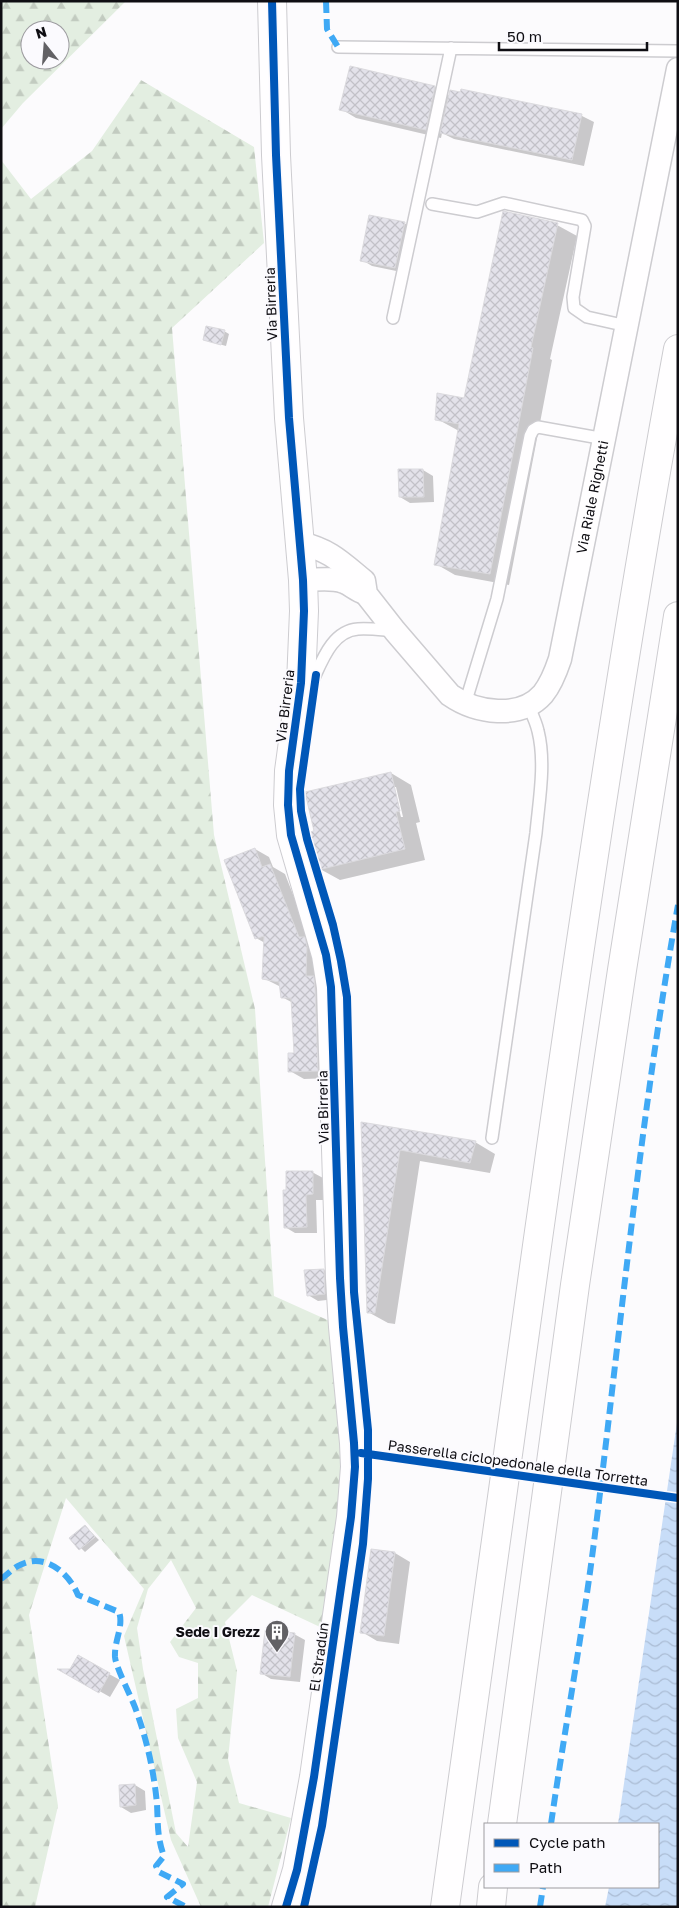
<svg xmlns="http://www.w3.org/2000/svg" width="679" height="1908" viewBox="0 0 679 1908" font-family="'Golos Text',sans-serif">
  <style>
    .forest { fill: url(#forest-firs); fill-rule: evenodd }
    .water { fill: url(#water-waves) }
    .shadow { fill: #0003; fill-rule: evenodd }
    .building { fill: url(#building-cross-hatch); stroke: #dbdade }
    .lines { fill: none; stroke-linecap: round; stroke-linejoin: round }
    .service-casing { stroke: #cdccd0; stroke-width: 14 }
    .minor-casing { stroke: #cdccd0; stroke-width: 25 }
    .tertiary-casing { stroke: #cdccd0; stroke-width: 30 }
    .motorway-casing { stroke: #cdccd0; stroke-width: 30 }
    .service { stroke: #fffeff; stroke-width: 11 }
    .minor { stroke: #fffeff; stroke-width: 22 }
    .tertiary { stroke: #fffeff; stroke-width: 28 }
    .motorway { stroke: #fffeff; stroke-width: 28 }
    .quiet { stroke: #3fa9f5; stroke-width: 6; stroke-dasharray: 12 6; stroke-linecap: butt }
    .cycleway-casing { stroke: #fbfafe; stroke-width: 11 }
    .cycleway { stroke: #0057b8; stroke-width: 8 }
    .labels { text-anchor: middle; stroke-width: 4; stroke-linejoin: round; paint-order: stroke }
    .street-label { font-size: 14px; fill: #0f0e13; stroke: #fbfafe }
    .poi-label { font-size: 14px; font-weight: bold; fill: #0f0e13; stroke: #fbfafe; text-anchor: end }
  </style>
  <defs>
    <pattern id="forest-firs" width="22" height="20" patternUnits="userSpaceOnUse" patternTransform="scale(1.25)"><rect width="22" height="20" fill="#e3eee1"/><path d="M5 1l3.5 6h-7zM16 11l3.5 6h-7z" fill="#c2cbc0"/></pattern>
    <pattern id="water-waves" width="16" height="10" patternUnits="userSpaceOnUse" patternTransform="scale(1.25)"><rect width="16" height="10" fill="#c8ddf8"/><path d="M0 5q4-4 8 0t8 0" fill="none" stroke="#abbcd4"/></pattern>
    <pattern id="building-cross-hatch" width="8" height="8" patternUnits="userSpaceOnUse" patternTransform="scale(1.25)"><rect width="8" height="8" fill="#e3e2ea"/><path d="M0 0l8 8M0 8l8-8" fill="none" stroke="#c2c1c8"/></pattern>
  </defs>
  <rect width="100%" height="100%" fill="#fcfbfd"/>
  <path class="forest" d="M1,1H126L23,103L1,129ZM30,30H60V60H30Z
    M141,80L254,147L264,243L172,328L214,835L255,1009L274,1296L343,1327L351,1408L335,1634L252,1595L225,1622L237,1671L228,1759L239,1803L291,1818L268,1907H201L171,1840L124,1636L144,1589L66,1498L29,1615L58,1806L35,1907H1V160L31,199L92,151ZM171,1560L196,1608L170,1642L179,1657L198,1663V1698L176,1709L178,1738L197,1782L188,1847L176,1833L143,1669L137,1628L148,1589Z"/>
  <path class="water" d="M678,1416V1907H605L609,1887H658V1824H618Z"/>
  <path class="shadow" d="M435,87L450,96L461,94L462,91L582,116L594,122L584,166L454,139L442,133L441,138L356,118L341,109Z
    M504,212L557,225L577,236L550,359L552,360L509,585L455,575L436,564L459,431L437,419L465,399Z
    M404,223L414,229L406,273L372,266L362,260Z
    M224,331L229,334L226,346L204,340Z
    M399,470H423L433,476L434,502L410,503L400,497Z
    M391,773L411,785L420,822L416,823L425,860L340,880L320,869L316,832ZM393,787H396L403,817H401Z
    M255,849L269,857L273,867L285,874L312,943L332,1078L304,1079L290,1071L295,1055L293,1003L282,997L281,987L263,978L265,943L256,938Z
    M362,1124L475,1142L495,1154L490,1173L420,1161L395,1324L388,1323L368,1312Z
    M312,1172L323,1178V1200H316L317,1233H295L285,1227Z
    M324,1270L334,1276L335,1299L318,1301L308,1295Z
    M85,1526L99,1540L85,1552L71,1538Z
    M372,1550L395,1553L410,1562L399,1644L377,1641L362,1632Z
    M294,1634L305,1640L300,1682L271,1679L261,1673Z
    M78,1657L120,1680L110,1697L62,1670H71Z
    M135,1785L145,1791L146,1810L131,1813L121,1807Z"/>
  <path class="building" d="M350,66L435,86L426,130L339,110Z
    M461,89L582,114L572,160L440,133L450,90L460,92Z
    M503,211L558,223L531,347L533,348L490,574L434,565L459,424L435,420L437,393L464,398Z
    M369,215L405,222L395,268L360,261Z
    M206,326L225,330L221,345L203,340Z
    M398,469H423L424,497H399Z
    M391,772L400,811L396,812L405,849L318,870L309,832L314,831L305,792Z
    M255,848L262,867L270,864L299,937H305L307,946L306,976H314L315,988L318,1071L288,1072V1053H294L291,998H281L279,982L262,979L264,936L255,939L224,860Z
    M361,1122L476,1141L470,1163L400,1150L375,1313H367Z
    M286,1171H313V1194L306,1195L307,1227L284,1228L283,1190H286Z
    M324,1269L325,1294L307,1296L304,1270Z
    M85,1525L95,1537L79,1550L69,1538Z
    M371,1549L395,1552L384,1636L360,1633Z
    M265,1630L295,1633L290,1677L260,1674Z
    M78,1655L110,1673L99,1693L57,1669H70Z
    M135,1784L136,1805L120,1807L119,1785Z"/>
  <g class="lines">
    <defs>
      <path id="service" d="M338,47L678,51
        M432,204L477,212L504,203L582,220L585,226L573,297L574,308L587,317L627,326
        M393,318L451,48
        M308,690C320,668 329,631 358,629C369,628 382,630 394,631
        M465,704L497,599L530,436L533,430L538,427L605,439
        M492,1138L536,833C539,800 546,763 538,731C536,722 532,714 528,705"/>
      <g id="minor">
        <path id="s1" d="M300,543C330,550 341,562 364,581L366,594L395,631L450,695C476,713 520,720 543,694C551,684 556,671 560,659L678,69"/>
        <path d="M303,580C316,580 332,577 344,582C352,585 355,590 365,593"/>
      </g>
      <path id="tertiary" d="M272,1L276,155L289,418L303,580L304,611L301,683L289,771L288,805L291,835L326,955L331,987L340,1278L343,1327L354,1443L355,1467L351,1517L314,1777L297,1870L286,1907"/>
      <path id="motorway" d="M502,1824L575,1285L622,970L678,616
        M445,1907C480,1653 515,1400 551,1147C589,880 629,614 678,349
        M491,1907L493,1887"/>
    </defs>
    <use href="#service" class="service-casing"/>
    <use href="#minor" class="minor-casing"/>
    <use href="#tertiary" class="tertiary-casing"/>
    <use href="#motorway" class="motorway-casing"/>
    <use href="#service" class="service"/>
    <use href="#minor" class="minor"/>
    <use href="#tertiary" class="tertiary"/>
    <use href="#motorway" class="motorway"/>
    <path class="quiet" d="M326,1L327,29L338,47
      M1,1579C7,1575 13,1568 20,1565C45,1552 69,1573 78,1595L119,1612C124,1626 114,1641 115,1657C116,1668 132,1698 136,1710C147,1740 154,1772 157,1804C158,1823 157,1838 164,1856L156,1866L159,1872L183,1884L167,1897L186,1907
      M551,1824C565,1727 583,1631 595,1534C621,1324 641,1113 678,905
      M540,1907L543,1887"/>
    <defs>
      <path id="cycleway" d="M272,1L276,155L289,418L303,580L304,611L301,683L289,771L288,805L291,835L326,955L331,987L340,1278L343,1327L354,1443L355,1467L351,1517L314,1777L297,1870L286,1907
        M361,1453L678,1498
        M304,1907L322,1826L363,1544L368,1479V1430L354,1292L347,997L341,961L333,925L307,839L301,811L300,789L316,675"/>
    </defs>
    <use href="#cycleway" class="cycleway-casing"/>
    <use href="#cycleway" class="cycleway"/>
  </g>
  <defs>
    <symbol id="building-pin" viewBox="-11 -11 22 30"><path d="M0 17L-7.5 6A9.5 9.5 0 1 1 7.5 6Z" fill="#626165" stroke="#fbfafe"/><path d="M-4-6H4V6H1V3H-1V6H-4ZM-2.5-4.3h1.7v1.8h-1.7ZM.8-4.3h1.7v1.8H.8ZM-2.5-1h1.7V.8h-1.7ZM.8-1h1.7V.8H.8Z" fill="#fff"/></symbol>
  </defs>
  <g fill-rule="evenodd">
    <use href="#building-pin" x="263" y="1618" width="28" height="38"/>
  </g>
  <g class="labels">
    <g class="street-label">
      <text transform="translate(271 304) rotate(-92)" y="5">Via Birreria</text>
      <text dy="5" stroke="none"><textPath href="#s1" startOffset="525">Via Riale Righetti</textPath></text>
      <text transform="translate(285 706) rotate(-83)" y="5">Via Birreria</text>
      <text transform="translate(323 1107) rotate(-91)" y="5">Via Birreria</text>
      <text transform="translate(518 1463) rotate(8)" y="5">Passerella ciclopedonale della Torretta</text>
      <text transform="translate(319 1657) rotate(-82)" y="5">El Stradún</text>
    </g>
    <g class="poi-label">
      <text x="260" y="1637">Sede I Grezz</text>
    </g>
  </g>
  <rect width="679" height="1908" fill="none" stroke="#0f0e13" stroke-width="5"/>
  <rect x="484" y="1823" width="175" height="65" fill="#fbfafe" stroke="#9d9ca0"/>
  <rect x="494" y="1839" width="25" height="8" fill="#0057b8" stroke="#9d9ca0"/>
  <text x="529" y="1848" font-size="15" fill="#0f0e13">Cycle path</text>
  <rect x="494" y="1864" width="25" height="8" fill="#3fa9f5" stroke="#9d9ca0"/>
  <text x="529" y="1873" font-size="15" fill="#0f0e13">Path</text>
  <g transform="translate(45 45) rotate(343)"><circle r="24" fill="#fbfafe" stroke="#9d9ca0"/>
  <path d="M0-4L9 19L0 12L-9 19Z" fill="#626165"/>
  <text y="-8" font-size="14" font-weight="bold" text-anchor="middle" fill="#0f0e13">N</text>
  </g>
  <path d="M499 42v8h148v-8" fill="none" stroke="#0f0e13" stroke-width="2.5"/>
  <text x="507" y="42" font-size="15" fill="#0f0e13" stroke="#fbfafe" stroke-width="4" paint-order="stroke">50 m</text>
</svg>
